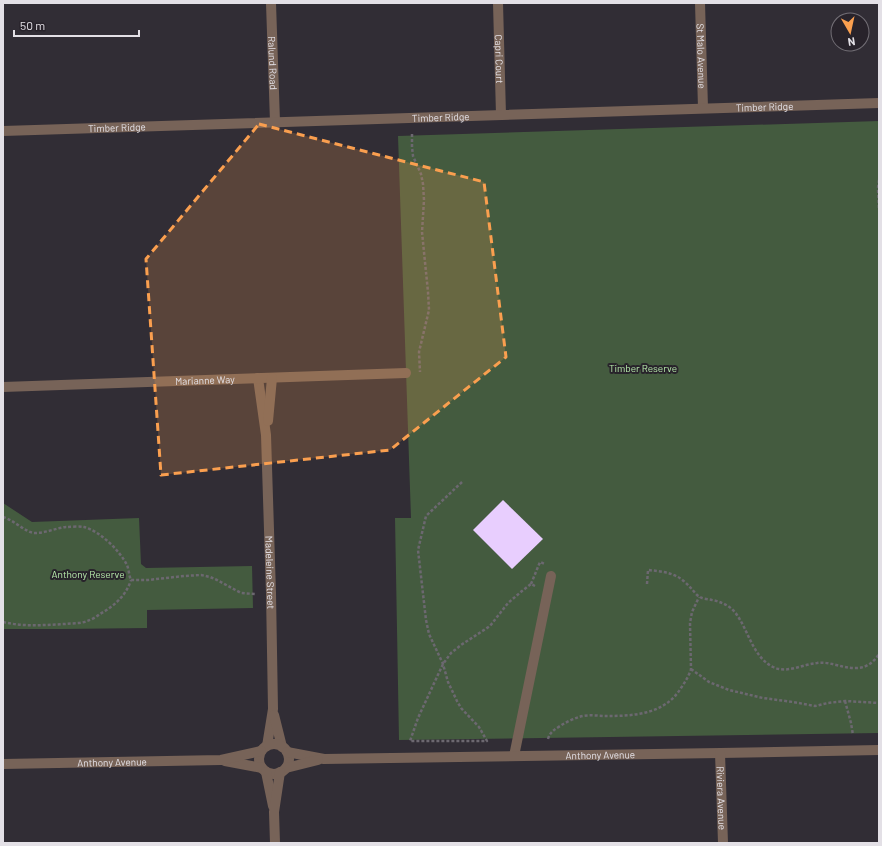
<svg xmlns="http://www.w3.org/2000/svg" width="882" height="846" viewBox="0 0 882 846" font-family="Barlow,sans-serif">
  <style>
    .green { fill: #445b3f }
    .building { fill: #e8cefe }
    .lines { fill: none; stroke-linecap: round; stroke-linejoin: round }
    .path { stroke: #6c6870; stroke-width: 2.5; stroke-dasharray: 3 2; stroke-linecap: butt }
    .service { stroke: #776358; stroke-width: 10 }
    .minor { stroke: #776358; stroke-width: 10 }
    .marked { fill: #fa9f4f; fill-opacity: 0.2; stroke: #fa9f4f; stroke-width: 3; stroke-dasharray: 8 5; stroke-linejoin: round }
    .labels { text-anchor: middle; stroke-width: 4; stroke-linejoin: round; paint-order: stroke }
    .street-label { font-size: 10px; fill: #e3e0e6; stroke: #28232b }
    .park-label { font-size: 10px; fill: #b8ecac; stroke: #28232b }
  </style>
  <rect width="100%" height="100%" fill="#312d35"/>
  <path class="green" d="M879,121V733L399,740L395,518H411L398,136Z
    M3,503L32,522L139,518L141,564L146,568L252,566L253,608L147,610V628L63,629H3Z"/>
  <path class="building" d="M503,500L543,539L512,569L473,530Z"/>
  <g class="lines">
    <path class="path" d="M412,134V147L413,156L421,174L423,184L424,200L422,232L428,292L429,310L419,352L420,372
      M879,180L878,188L879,210
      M462,482L426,516L418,550L426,620L429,634L443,664L448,682L457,701L461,708L479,727L487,741H410L418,718L430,692L443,664L451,653L461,645L490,626L508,603L522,591L531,584L535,586
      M3,517C14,520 26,533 35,533C46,533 56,528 66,527C71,527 79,526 84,527C100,531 120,551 127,565C129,570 129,576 131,580H148L184,576L201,575L210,577L217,580L241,593L255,594
      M531,584L540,562L545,564
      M647,584L648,570C658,571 669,572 678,577C682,579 686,583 689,586C693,590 696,595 700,597C703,599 708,599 712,600C722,602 731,606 737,615C749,632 753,657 773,667C787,674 803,664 817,663C831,661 843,669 857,668C866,668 874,662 879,654
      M3,622C24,627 44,625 65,624C72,623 80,624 87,621C91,620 96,617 100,614C114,606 126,596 131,580
      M691,669L709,682L729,690L763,698L793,702L815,706L828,703L845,701L879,703
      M845,701L851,723L853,735
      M548,739C550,732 554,730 560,726C566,722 573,719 579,717C588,714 598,716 607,716C635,716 665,714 681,688C685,682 689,676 691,669L690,623L692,612L699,597"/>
    <path class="service" d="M514,756L551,576"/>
    <g class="minor">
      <path id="s1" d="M271,3L275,122"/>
      <path id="s2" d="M498,3L501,115"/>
      <path id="s3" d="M700,3L703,108"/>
      <path id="s4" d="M3,131L879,103"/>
      <path id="s5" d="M258,378L266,435L271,593L273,709L267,746"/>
      <path id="s6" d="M3,387L406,373"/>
      <path d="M268,421L272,378"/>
      <path d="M274,715L282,747"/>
      <circle cx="274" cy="759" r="15"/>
      <path id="s7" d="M287,752L324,759L720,753L879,750"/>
      <path id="s8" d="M720,753L723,843"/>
      <path d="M225,761L262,768"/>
      <path id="s9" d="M3,764L221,760L261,751"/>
      <path d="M286,768L318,760"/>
      <path d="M266,772L273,806"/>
      <path d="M275,843L274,812L280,772"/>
    </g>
  </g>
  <path class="marked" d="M259,124L484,182L506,357L390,450L161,475L146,259Z"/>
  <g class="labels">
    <g class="street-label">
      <text dy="4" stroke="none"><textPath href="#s3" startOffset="53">St Malo Avenue</textPath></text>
      <text dy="4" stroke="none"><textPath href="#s2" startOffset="56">Capri Court</textPath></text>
      <text dy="4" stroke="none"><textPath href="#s1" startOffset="60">Ralund Road</textPath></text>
      <text dy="4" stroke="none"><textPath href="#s4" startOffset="762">Timber Ridge</textPath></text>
      <text dy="4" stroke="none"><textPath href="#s4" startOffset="438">Timber Ridge</textPath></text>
      <text dy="4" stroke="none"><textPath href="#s4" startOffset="114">Timber Ridge</textPath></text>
      <text dy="4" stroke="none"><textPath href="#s6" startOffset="202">Marianne Way</textPath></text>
      <text dy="4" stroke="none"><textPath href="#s5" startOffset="195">Madeleine Street</textPath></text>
      <text dy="4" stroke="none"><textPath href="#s7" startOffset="314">Anthony Avenue</textPath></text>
      <text dy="4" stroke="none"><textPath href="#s9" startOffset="109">Anthony Avenue</textPath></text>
      <text dy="4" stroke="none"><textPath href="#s8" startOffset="45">Riviera Avenue</textPath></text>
    </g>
    <g class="park-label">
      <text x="643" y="372">Timber Reserve</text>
      <text x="88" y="578">Anthony Reserve</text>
    </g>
  </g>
  <rect width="882" height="846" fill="none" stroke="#e3e0e6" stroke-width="8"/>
  <g transform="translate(850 32) rotate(171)"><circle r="19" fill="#28232b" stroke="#736f76"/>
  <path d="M0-3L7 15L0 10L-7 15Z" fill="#fa9f4f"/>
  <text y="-6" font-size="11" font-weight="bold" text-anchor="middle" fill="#e3e0e6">N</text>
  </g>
  <path d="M14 30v6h125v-6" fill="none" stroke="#e3e0e6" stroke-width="2"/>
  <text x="20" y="30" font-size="12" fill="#e3e0e6" stroke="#28232b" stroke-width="3" paint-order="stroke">50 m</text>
</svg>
